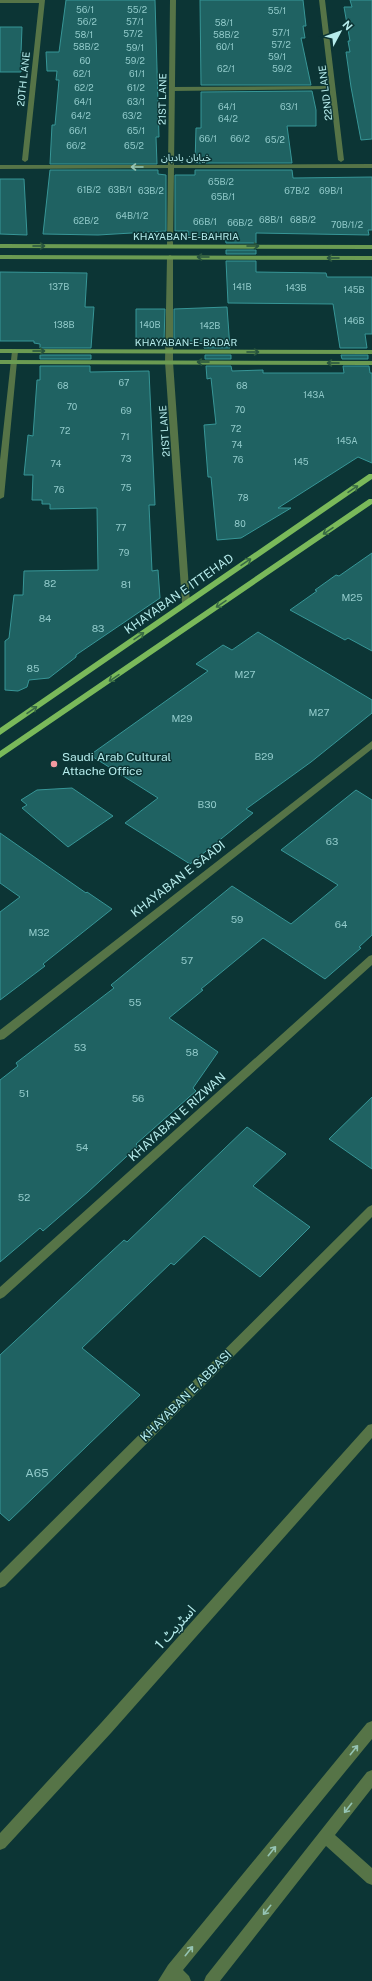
<svg xmlns="http://www.w3.org/2000/svg" width="372" height="1981" viewBox="0 0 372 1981" font-family="'Public Sans','Noto Sans Arabic',sans-serif">
  <style>
    .building { fill: #1f6262; stroke: #379697 }
    .lines { fill: none; stroke-linecap: round; stroke-linejoin: round }
    .lane { fill: #567447; fill-rule: evenodd }
    .street { fill: #567447; fill-rule: evenodd }
    .secondary { fill: #6b9b52; fill-rule: evenodd }
    .primary { fill: #7ab95a; fill-rule: evenodd }
    .oneway { stroke: #95c3b3 }
    .oneway2 { stroke: #28543e }
    .oneway3 { stroke: #386a44 }
    .poi-dot { fill: #f49aa0; stroke: #0c3535; stroke-width: 1.5 }
    .labels { text-anchor: middle; stroke-width: 3; stroke-linejoin: round; paint-order: stroke }
    .far-number-label { font-size: 9px; fill: #91caca }
    .far-street-label { font-size: 10px; fill: #b7eded; stroke: #0c3535 }
    .number-label { font-size: 10px; fill: #91caca }
    .street-label { font-size: 12px; fill: #b7eded; stroke: #0c3535 }
    .poi-label { font-size: 12px; fill: #b7eded; stroke: #0c3535; text-anchor: start }
    .near-number-label { font-size: 12px; fill: #91caca }
    .near-street-label { font-size: 14px; fill: #b7eded; stroke: #0c3535 }
  </style>
  <rect width="100%" height="100%" fill="#0c3535"/>
  <path class="building" d="M66,0H155L159,137H156L157,164H50L52,125H55L59,80H56L57,71H47L46,52H59Z
    M200,0H303L306,26H303L305,38H301L311,85H201Z
    M350,0H372V139L361,140L351,87L346,52H350L348,41H350L344,7H352Z
    M0,27H22L21,53H23L21,72H0Z
    M312,91L316,110V126H287L292,163H195L196,128H201V92Z
    M50,170H158V174L166,175V231L98,235L43,234Z
    M195,170H292L293,178L372,177V230H368L369,235L256,233V243H226L225,238H188V231H175V175H195Z
    M0,179H24L27,235L0,234Z
    M226,250H256V254H226Z
    M226,261H256V272L326,273L327,277H372V334H365L367,348H340L333,304L228,303Z
    M0,272L87,273L85,307H94L91,348H40V344L34,343V341H0Z
    M227,307L230,348H204V344H193V341H174V309Z
    M136,309H165L164,341H136Z
    M40,355H91V359H40Z
    M205,355H231V359H205Z
    M341,355H368V359H342Z
    M40,366H90V372L149,371L155,505H149L152,571L158,570L160,598L76,655V657L49,678L29,680L27,687L18,691L5,690V641L9,638L14,595H23L24,571L98,570L97,508L50,509V504H42V500H32L33,475H24L28,435L33,436L37,380H40Z
    M206,366H231L232,371L263,370V373H344L343,366H369L370,373H372V463L358,457L278,508H291L241,538L217,540L211,477H208L204,425L216,424L211,378L207,379Z
    M372,553V651L348,638L345,640L290,610L317,591L315,590L336,575L339,576Z
    M258,632L372,700V713L311,762L246,809L253,813L190,864L125,823L158,798L90,755L208,671L196,664L223,645L232,650Z
    M72,788L113,816L68,847L22,808L27,805L21,800L37,790Z
    M356,790L372,800V935L359,947L361,948L325,979L263,938L201,989L203,990L169,1018L218,1052L193,1088L196,1091L136,1144L138,1146L88,1192L43,1231L40,1228L0,1262V1080L18,1066L16,1063L114,988L111,985L232,886L291,924L338,885L281,850Z
    M0,833L86,893L87,892L112,909L43,964L45,966L0,1000V912L20,897L0,883Z
    M372,1097V1169L329,1139Z
    M247,1127L286,1154L253,1186L310,1227L260,1277L204,1236L174,1265L171,1263L82,1348L140,1395L9,1521L0,1513V1355L124,1240L127,1242Z"/>
  <g class="lines">
    <path class="lane" d="M333,86L335,87V89L172,91L169,89L172,87Z"/>
    <path class="street" d="M0,0H45L28,160L25,162L22,160L39,3H0Z
      M170,0H176L174,165L372,164V168H174L173,245L170,247L167,245L168,168L0,169V165H168Z
      M319,0H325L344,160L341,162L338,160Z
      M170,255L173,257V362L190,603L186,606L182,603L165,362L167,257Z
      M15,349L18,351L4,497L0,499V460L12,351Z
      M372,741V749L4,1039L0,1040V1030Z
      M372,955V965L4,1297L0,1299V1287L369,956Z
      M372,1205V1217L5,1586L0,1588V1573L368,1207Z
      M372,1424V1438L111,1733L5,1848L0,1850V1833L101,1723L368,1425Z
      M372,1721V1739L183,1970L189,1976L191,1981H158L168,1965L367,1723Z
      M372,1770V1788L335,1835L372,1868V1885L367,1883L326,1846L220,1981H204L206,1976L367,1772Z"/>
    <path class="secondary" d="M0,244L372,245V249L0,248Z
      M0,255L372,256V260L0,259Z
      M0,349L372,350V354L0,353Z
      M0,360L372,361V365L0,364Z"/>
    <path class="primary" d="M369,474H372V479L0,735V728Z
      M369,499H372V504L0,758V751Z"/>
  </g>
  <defs><path id="oneway-shaft" d="M-6 0H5M1.5-3L5.5 0L1.5 3" fill="none" stroke-width="1.6" stroke-linecap="round" stroke-linejoin="round"/></defs>
  <g class="oneway">
    <use href="#oneway-shaft" transform="translate(137 167) rotate(180)"/>
    <use href="#oneway-shaft" transform="translate(354 1750) rotate(-51)"/>
    <use href="#oneway-shaft" transform="translate(348 1808) rotate(128)"/>
    <use href="#oneway-shaft" transform="translate(272 1851) rotate(-51)"/>
    <use href="#oneway-shaft" transform="translate(267 1910) rotate(129)"/>
    <use href="#oneway-shaft" transform="translate(189 1951) rotate(-51)"/>
  </g>
  <g class="oneway2">
    <use href="#oneway-shaft" transform="translate(39 246)"/>
    <use href="#oneway-shaft" transform="translate(253 246)"/>
    <use href="#oneway-shaft" transform="translate(203 257) rotate(-180)"/>
    <use href="#oneway-shaft" transform="translate(333 258) rotate(-180)"/>
    <use href="#oneway-shaft" transform="translate(39 351)"/>
    <use href="#oneway-shaft" transform="translate(253 352)"/>
    <use href="#oneway-shaft" transform="translate(203 362) rotate(-180)"/>
    <use href="#oneway-shaft" transform="translate(333 363) rotate(-180)"/>
  </g>
  <g class="oneway3">
    <use href="#oneway-shaft" transform="translate(353 489) rotate(-34)"/>
    <use href="#oneway-shaft" transform="translate(328 531) rotate(146)"/>
    <use href="#oneway-shaft" transform="translate(246 562) rotate(-34)"/>
    <use href="#oneway-shaft" transform="translate(221 604) rotate(146)"/>
    <use href="#oneway-shaft" transform="translate(139 636) rotate(-35)"/>
    <use href="#oneway-shaft" transform="translate(114 678) rotate(146)"/>
    <use href="#oneway-shaft" transform="translate(32 710) rotate(-35)"/>
  </g>
  <circle class="poi-dot" cx="54" cy="764" r="4"/>
  <g class="labels">
    <g class="far-number-label">
      <text x="85" y="13">56/1</text>
      <text x="137" y="13">55/2</text>
      <text x="277" y="14">55/1</text>
      <text x="87" y="25">56/2</text>
      <text x="135" y="25">57/1</text>
      <text x="224" y="26">58/1</text>
      <text x="281" y="36">57/1</text>
      <text x="133" y="37">57/2</text>
      <text x="84" y="38">58/1</text>
      <text x="226" y="38">58B/2</text>
      <text x="281" y="48">57/2</text>
      <text x="86" y="50">58B/2</text>
      <text x="225" y="50">60/1</text>
      <text x="135" y="51">59/1</text>
      <text x="277" y="60">59/1</text>
      <text x="85" y="64">60</text>
      <text x="135" y="64">59/2</text>
      <text x="226" y="72">62/1</text>
      <text x="282" y="72">59/2</text>
      <text x="82" y="77">62/1</text>
      <text x="137" y="77">61/1</text>
      <text x="84" y="91">62/2</text>
      <text x="136" y="91">61/2</text>
      <text x="83" y="105">64/1</text>
      <text x="136" y="105">63/1</text>
      <text x="227" y="110">64/1</text>
      <text x="289" y="110">63/1</text>
      <text x="81" y="119">64/2</text>
      <text x="132" y="119">63/2</text>
      <text x="228" y="122">64/2</text>
      <text x="78" y="134">66/1</text>
      <text x="136" y="134">65/1</text>
      <text x="208" y="142">66/1</text>
      <text x="240" y="142">66/2</text>
      <text x="275" y="143">65/2</text>
      <text x="76" y="149">66/2</text>
      <text x="134" y="149">65/2</text>
      <text x="221" y="185">65B/2</text>
      <text x="89" y="193">61B/2</text>
      <text x="120" y="193">63B/1</text>
      <text x="151" y="194">63B/2</text>
      <text x="297" y="194">67B/2</text>
      <text x="331" y="194">69B/1</text>
      <text x="223" y="200">65B/1</text>
      <text x="132" y="219">64B/1/2</text>
      <text x="271" y="223">68B/1</text>
      <text x="303" y="223">68B/2</text>
      <text x="86" y="224">62B/2</text>
      <text x="205" y="225">66B/1</text>
      <text x="240" y="226">66B/2</text>
      <text x="347" y="228">70B/1/2</text>
      <text x="59" y="290">137B</text>
      <text x="242" y="290">141B</text>
      <text x="296" y="291">143B</text>
      <text x="354" y="293">145B</text>
      <text x="354" y="324">146B</text>
      <text x="64" y="328">138B</text>
      <text x="150" y="328">140B</text>
      <text x="210" y="329">142B</text>
      <text x="124" y="386">67</text>
      <text x="63" y="389">68</text>
      <text x="242" y="389">68</text>
      <text x="314" y="398">143A</text>
      <text x="72" y="410">70</text>
      <text x="240" y="413">70</text>
      <text x="126" y="414">69</text>
      <text x="236" y="432">72</text>
      <text x="65" y="434">72</text>
      <text x="125" y="440">71</text>
      <text x="347" y="444">145A</text>
      <text x="237" y="448">74</text>
      <text x="126" y="462">73</text>
      <text x="238" y="463">76</text>
      <text x="301" y="465">145</text>
      <text x="56" y="467">74</text>
      <text x="126" y="491">75</text>
      <text x="59" y="493">76</text>
      <text x="243" y="501">78</text>
      <text x="240" y="527">80</text>
      <text x="121" y="531">77</text>
      <text x="124" y="556">79</text>
    </g>
    <g class="far-street-label">
      <text transform="translate(23 79) rotate(-84)" y="4">20TH LANE</text>
      <text transform="translate(325 93) rotate(-97)" y="4">22ND LANE</text>
      <text transform="translate(162 99) rotate(-89)" y="4">21ST LANE</text>
      <text x="186" y="161">خیابان بادبان</text>
      <text x="186" y="240">KHAYABAN-E-BAHRIA</text>
      <text x="186" y="346">KHAYABAN-E-BADAR</text>
      <text transform="translate(164 431) rotate(-94)" y="4">21ST LANE</text>
    </g>
    <g class="number-label">
      <text x="50" y="587">82</text>
      <text x="126" y="588">81</text>
      <text x="352" y="601">M25</text>
      <text x="45" y="622">84</text>
      <text x="98" y="632">83</text>
      <text x="33" y="672">85</text>
      <text x="245" y="678">M27</text>
      <text x="319" y="716">M27</text>
      <text x="182" y="722">M29</text>
      <text x="264" y="760">B29</text>
      <text x="207" y="808">B30</text>
      <text x="332" y="845">63</text>
      <text x="237" y="923">59</text>
      <text x="341" y="928">64</text>
      <text x="39" y="936">M32</text>
      <text x="187" y="964">57</text>
      <text x="135" y="1006">55</text>
      <text x="80" y="1051">53</text>
      <text x="192" y="1056">58</text>
      <text x="24" y="1097">51</text>
      <text x="138" y="1102">56</text>
      <text x="82" y="1151">54</text>
      <text x="24" y="1201">52</text>
    </g>
    <g class="street-label">
      <text transform="translate(179 594) rotate(-35)" y="4">KHAYABAN E ITTEHAD</text>
      <text transform="translate(178 879) rotate(-38)" y="4">KHAYABAN E SAADI</text>
      <text transform="translate(177 1117) rotate(-42)" y="4">KHAYABAN E RIZWAN</text>
      <text transform="translate(186 1396) rotate(-45)" y="4">KHAYABAN E ABBASI</text>
    </g>
    <g class="poi-label">
      <text x="62" y="761">Saudi Arab Cultural<tspan x="62" dy="14">Attache Office</tspan></text>
    </g>
    <g class="near-number-label">
      <text x="37" y="1477">A65</text>
    </g>
    <g class="near-street-label">
      <text transform="translate(175 1627) rotate(-48)" y="5">اسٹریٹ 1</text>
    </g>
  </g>
  <g transform="translate(340 32) rotate(49)" stroke="#0c3535" stroke-width="3" paint-order="stroke">
  <path d="M0-3L7 15L0 10L-7 15Z" fill="#b7eded"/>
  <text y="-6" font-size="11" font-weight="bold" text-anchor="middle" fill="#b7eded">N</text>
  </g>
</svg>
